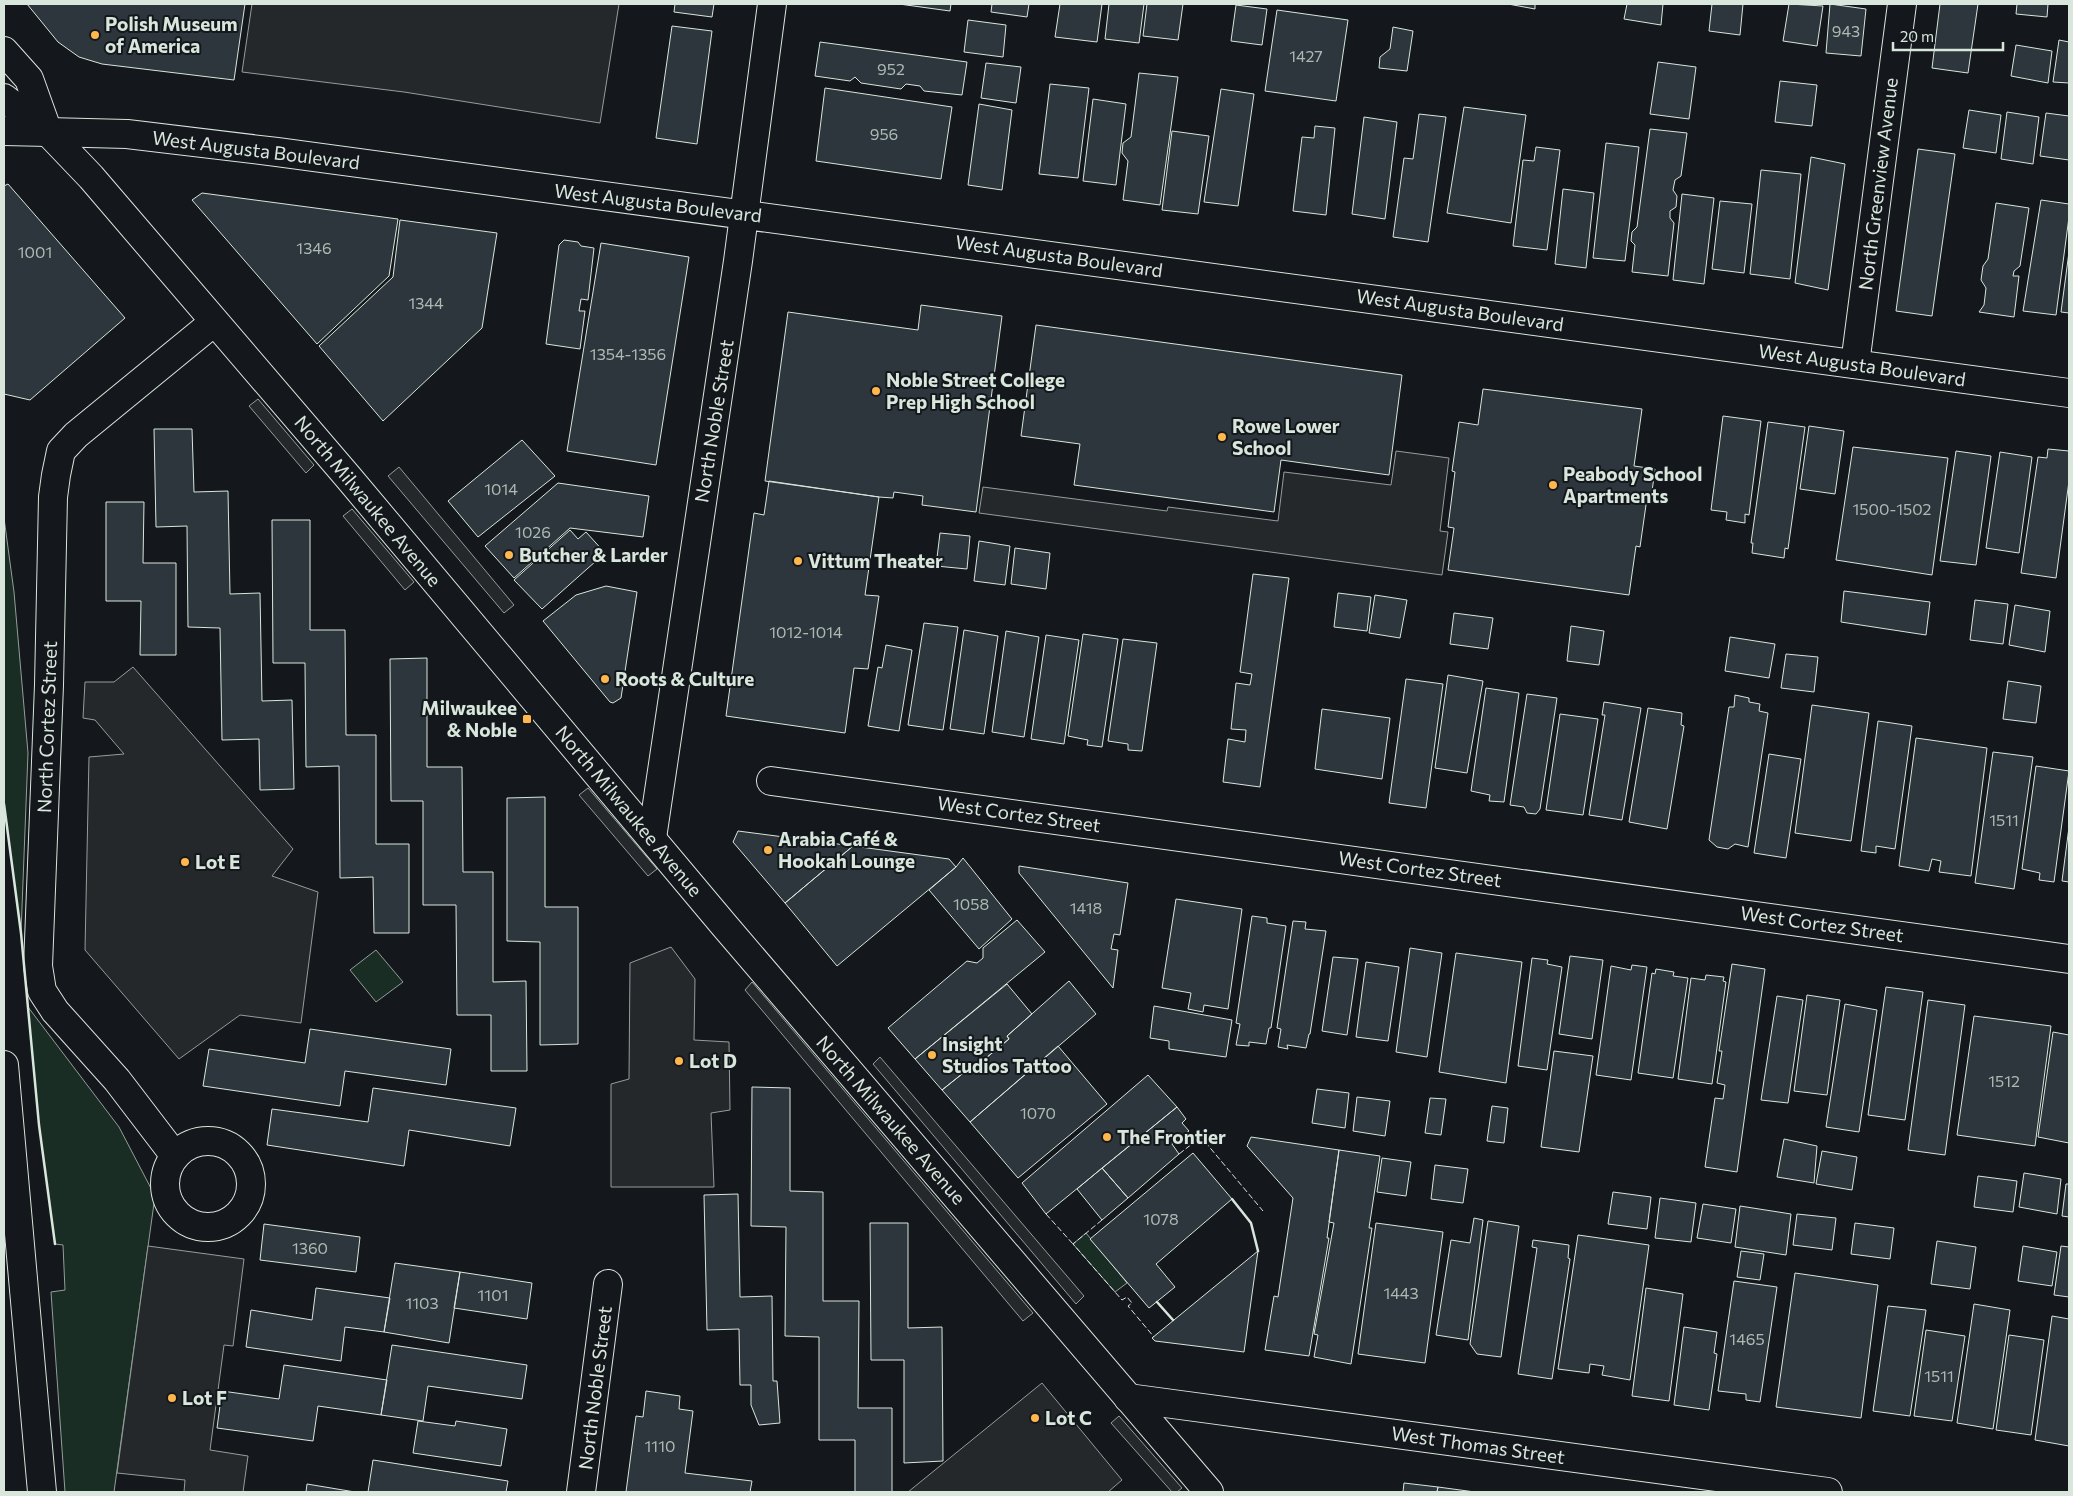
<svg xmlns="http://www.w3.org/2000/svg" width="2073" height="1496" viewBox="0 0 2073 1496" font-family="Commissioner,sans-serif">
  <style>
    .green { fill: #1a2d24; stroke: #939e99 }
    .parking { fill: #24282b; stroke: #939e99 }
    .building { fill: #2c363c; stroke: #d8e6dc }
    .lines { fill: none; stroke-linecap: round; stroke-linejoin: round }
    .minor-casing { stroke: #d8e6dc; stroke-width: 30 }
    .tertiary-casing { stroke: #d8e6dc; stroke-width: 30 }
    .secondary-casing { stroke: #d8e6dc; stroke-width: 30 }
    .motorway-casing { stroke: #d8e6dc; stroke-width: 30 }
    .minor { stroke: #14181c; stroke-width: 28 }
    .tertiary { stroke: #14181c; stroke-width: 28 }
    .secondary { stroke: #14181c; stroke-width: 28 }
    .motorway { stroke: #14181c; stroke-width: 28 }
    .fence { stroke: #d8e6dc; stroke-width: 1; stroke-dasharray: 6 2.5; stroke-linecap: butt }
    .wall { stroke: #d8e6dc; stroke-width: 2.5 }
    .poi-dot { fill: #ffb74d; stroke: #14181c; stroke-width: 2 }
    .labels { text-anchor: middle; stroke-width: 4; stroke-linejoin: round; paint-order: stroke }
    .number-label { font-size: 16px; fill: #adbab4 }
    .poi-label { font-size: 19px; font-weight: bold; fill: #d8e6dc; stroke: #14181c; text-anchor: start }
    .street-label { font-size: 19px; fill: #d8e6dc; stroke: #14181c }
  </style>
  <rect width="100%" height="100%" fill="#14181c"/>
  <path class="green" d="M4,518L14,592L28,753L21,933L4,804Z
    M376,950L403,982L376,1002L350,970Z
    M28,1007L119,1127L155,1196L114,1492H65L51,1292L65,1290L63,1245L55,1244L39,1125Z
    M1086,1233L1127,1283L1115,1292L1073,1244Z"/>
  <path class="parking" d="M252,4H619L600,123L404,92L242,72Z
    M258,399L314,465L306,473L249,406Z
    M1396,451L1449,458L1440,531L1448,532L1442,575L979,513L983,487L1167,511L1168,507L1278,521L1284,472L1391,485Z
    M399,467L514,605L504,613L388,476Z
    M352,509L414,582L405,590L343,516Z
    M133,667L293,849L272,876L318,892L301,1023L240,1015L179,1059L85,950L89,757L124,754L95,720L83,718L85,682H114Z
    M588,788L657,869L648,876L579,795Z
    M671,947L695,979L694,1040L729,1042L730,1110L711,1113L714,1187H611V1084L629,1079L630,963Z
    M752,982L1033,1313L1023,1321L745,990Z
    M880,1057L1084,1296L1076,1304L873,1064Z
    M148,1246L244,1259L233,1346L224,1345L210,1450L248,1456L243,1492H184L185,1480L117,1473Z
    M1042,1383L1122,1480L1108,1492H908Z
    M1119,1416L1182,1488L1177,1492H1172L1111,1423Z"/>
  <path class="building" d="M27,4H245L234,80L102,64L79,57L58,42Z
    M675,4H714L712,17L674,12Z
    M899,4H951L950,11Z
    M992,4H1029L1027,17L991,12Z
    M1060,4H1102L1097,42L1055,37Z
    M1109,4H1144L1139,43L1105,39Z
    M1147,4H1183L1178,40L1143,36Z
    M1508,4H1535V9Z
    M1627,4H1663L1661,25L1624,19Z
    M1712,4H1743L1740,35L1709,31Z
    M1789,4L1823,6L1817,46L1783,41Z
    M1830,4L1866,9L1861,56L1826,53Z
    M1940,4H1978L1968,73L1932,68Z
    M2017,4H2048L2047,17L2016,14Z
    M1236,5L1267,9L1262,45L1231,41Z
    M1277,10L1348,20L1336,101L1265,91Z
    M968,20L1006,25L1003,57L964,52Z
    M672,26L712,31L697,144L656,138Z
    M1393,27L1413,31L1407,71L1379,68L1380,57L1390,49Z
    M2059,40L2069,42V83L2053,82Z
    M820,42L967,62L962,95L924,91L920,86L906,84L901,89L861,83L855,77L850,81L815,76Z
    M2016,45L2052,51L2048,83L2011,76Z
    M1658,62L1696,67L1689,119L1650,114Z
    M986,63L1021,67L1016,103L981,98Z
    M1139,73L1178,77L1160,205L1123,200L1128,161L1122,153L1123,143L1131,137Z
    M1780,81L1817,85L1812,126L1775,122Z
    M1050,84L1089,88L1078,178L1039,174Z
    M825,88L952,107L941,179L816,161Z
    M1221,89L1254,94L1238,206L1204,202Z
    M1093,99L1126,104L1116,185L1083,181Z
    M979,104L1012,110L1002,190L968,185Z
    M1464,107L1526,115L1511,223L1447,213Z
    M1969,110L2001,115L1996,153L1963,148Z
    M2007,112L2039,117L2033,164L2001,159Z
    M2046,113L2069,116V160L2040,156Z
    M1419,114L1446,117L1428,242L1393,237L1404,158L1413,159Z
    M1364,117L1397,122L1385,219L1352,214Z
    M1315,126L1335,128L1326,215L1293,211L1302,137L1314,138Z
    M1650,129L1687,133L1681,176L1675,180L1673,190L1677,196L1676,207L1670,211V218L1674,223L1668,276L1632,272L1635,245L1631,241L1632,232L1637,227Z
    M1172,131L1209,136L1198,214L1162,210Z
    M1606,143L1639,147L1625,261L1593,258Z
    M1536,147L1560,150L1547,250L1513,246L1523,160L1534,161Z
    M1918,149L1955,154L1932,316L1896,311Z
    M1811,157L1845,164L1828,290L1795,283Z
    M1761,170L1801,174L1790,279L1750,274Z
    M8,184L125,318L30,400L4,394V186Z
    M1563,189L1594,193L1586,268L1555,264Z
    M202,193L398,219L389,276L317,344L192,200Z
    M1682,194L1714,198L1704,284L1673,280Z
    M2041,200L2069,204V217L2056,315L2023,311Z
    M1720,201L1752,204L1744,273L1712,269Z
    M1996,203L2029,208L2020,266L2014,271L2013,276H2019L2014,317L1979,312L1984,305L1986,288L1981,280L1983,266L1988,259Z
    M400,220L497,233L482,328L383,421L319,346L393,277Z
    M564,240L578,242L581,246L594,248L588,300L581,299L579,311H585L580,349L546,344L559,245Z
    M601,243L689,257L656,465L567,451Z
    M2069,252V313L2061,312Z
    M921,305L1002,316L976,512L922,505L923,496L894,492L893,498L879,497L765,481L788,312L918,330Z
    M1036,325L1402,375L1389,475L1281,460L1274,512L1074,485L1080,444L1021,436Z
    M1483,389L1642,409L1634,466L1655,469L1651,499L1647,498L1640,547L1636,546L1629,595L1448,570L1454,528L1448,527L1455,472L1452,471L1459,422L1478,425Z
    M1723,416L1761,421L1749,515L1745,514V523L1726,520L1727,512L1711,510Z
    M1768,422L1805,427L1788,549L1785,548L1784,558L1752,553L1753,543H1751Z
    M1809,426L1844,431L1835,494L1800,489Z
    M154,429H192L194,492L228,491L230,594L260,593L262,701L292,700L294,789L260,790L259,739L222,740L220,628L188,627L187,526L156,527Z
    M522,440L555,476L478,537L448,501Z
    M1853,447L1948,458L1932,575L1836,560Z
    M2048,449L2069,451V481L2056,578L2021,573L2038,457L2047,458Z
    M1956,451L1991,456L1976,565L1940,561Z
    M2000,452L2032,457L2019,553L1986,548Z
    M769,481L879,497L865,595L879,596L868,669L854,668L845,733L726,716L754,513L764,515Z
    M558,483L649,496L643,537L570,528L514,578L485,546Z
    M106,502H144L143,563H176V655H140L141,601H106Z
    M272,520H310V630H345L346,735H376V844H409V933H374L373,877L340,878L339,766L306,767L305,663H273Z
    M570,530L578,539L586,532L605,553L542,609L514,580Z
    M940,533L970,536L967,569L936,566Z
    M979,541L1010,546L1005,585L974,581Z
    M1015,548L1050,553L1046,589L1011,584Z
    M1253,574L1289,578L1260,787L1223,782L1228,739L1245,742L1246,730L1231,729L1236,683L1250,685L1252,674L1240,672Z
    M606,586L637,592L621,698L613,703L610,702L543,621L576,595Z
    M1844,591L1930,602L1926,635L1841,622Z
    M1338,593L1371,597L1367,631L1334,627Z
    M1375,595L1407,600L1400,638L1369,633Z
    M1975,600L2008,604L2003,644L1970,640Z
    M2015,605L2050,611L2045,652L2009,645Z
    M1454,613L1493,618L1488,649L1450,644Z
    M924,623L958,627L943,730L908,725Z
    M1571,626L1604,631L1599,665L1567,661Z
    M964,630L998,636L984,734L950,729Z
    M1006,631L1039,637L1024,737L992,732Z
    M1083,634L1118,639L1102,747L1087,745L1088,740L1068,736Z
    M1046,635L1079,640L1064,744L1031,739Z
    M1730,637L1775,644L1769,678L1725,671Z
    M1123,639L1157,643L1142,751L1128,750V744L1108,741Z
    M886,645L912,650L899,731L868,726L878,667L882,668Z
    M1786,654L1818,657L1814,692L1781,688Z
    M427,658V767H462L463,872H493V982L526,981L527,1071H491V1015H457L456,905H423V801H391L390,659Z
    M1448,675L1483,681L1467,773L1435,768Z
    M1406,679L1443,684L1426,808L1389,803Z
    M2008,681L2041,686L2036,723L2003,719Z
    M1486,688L1519,693L1504,802L1489,801L1490,795L1471,791Z
    M1527,694L1557,698L1540,809L1536,814L1527,813L1524,807L1510,805Z
    M1735,695L1749,698V702L1760,704L1759,711L1768,713L1748,847L1735,844L1728,849L1717,847L1709,840L1729,707H1734Z
    M1604,702L1641,708L1622,820L1589,815L1605,715H1602Z
    M1812,705L1869,713L1851,841L1795,833Z
    M1648,708L1682,713L1681,725L1684,726L1667,829L1629,822Z
    M1322,709L1390,718L1382,779L1315,769Z
    M1560,714L1598,719L1583,815L1546,810Z
    M1878,721L1912,726L1895,849L1876,846V853L1861,851Z
    M1916,738L1987,748L1971,876L1939,872L1941,861L1932,859L1929,871L1899,866Z
    M1993,752L2033,757L2014,889L1975,883Z
    M1769,754L1801,759L1786,858L1754,853Z
    M2036,766L2069,771L2054,882L2039,880L2040,873L2022,869Z
    M545,797V907H578V1044L540,1045V942L507,941V798Z
    M2069,827V882L2062,881Z
    M738,831L853,846L785,903L733,842Z
    M853,846L949,859L956,867L837,966L785,903Z
    M963,858L1012,919L979,949L929,890L956,867Z
    M1019,866L1128,883L1120,935L1114,934L1111,949L1118,950L1113,988L1019,873Z
    M1176,899L1242,909L1228,1009L1204,1005L1203,1012L1188,1009L1191,993L1162,988Z
    M1252,916L1267,918V923L1286,926L1271,1028H1269L1266,1044L1249,1042V1046L1236,1045L1240,1024L1236,1023Z
    M1017,920L1045,952L915,1059L888,1028L967,961L977,963L983,958V948Z
    M1293,921L1306,922L1305,929L1326,931L1310,1034H1309L1306,1048L1287,1045L1288,1049L1278,1047L1281,1029L1277,1028Z
    M1410,948L1442,953L1427,1057L1396,1052Z
    M1456,953L1522,962L1506,1083L1439,1072Z
    M1570,956L1603,960L1592,1039L1559,1034Z
    M1333,957L1358,959L1347,1035L1322,1031Z
    M1532,958L1548,960L1547,964L1562,967L1547,1070L1518,1066Z
    M1366,962L1399,967L1388,1041L1356,1037Z
    M1732,964L1765,969L1737,1172L1705,1167L1715,1098L1723,1099L1725,1085L1717,1083L1722,1051H1719Z
    M1632,965L1647,967L1631,1080L1596,1075L1611,966L1631,970Z
    M1656,969L1674,972L1673,976L1688,978L1673,1078L1638,1073L1652,973L1655,974Z
    M1706,975L1724,977L1723,981L1726,982L1712,1084L1678,1079L1691,978L1705,980Z
    M1069,981L1096,1014L970,1122L942,1090L967,1070L969,1072L1009,1039L1007,1036Z
    M1007,984L1032,1014L1007,1036L1009,1039L969,1072L967,1070L942,1090L915,1059Z
    M1886,987L1923,992L1905,1120L1868,1115Z
    M1807,995L1840,1000L1827,1095L1794,1091Z
    M1777,996L1803,1000L1788,1103L1761,1100Z
    M1928,1000L1965,1005L1945,1155L1908,1150Z
    M1845,1004L1877,1010L1859,1132L1826,1127Z
    M1154,1006L1232,1020L1226,1057L1169,1049V1041L1150,1038Z
    M1974,1016L2051,1026L2035,1146L1957,1135Z
    M310,1029L451,1049L446,1085L345,1071L340,1106L203,1086L209,1049L305,1063Z
    M2053,1032L2069,1035V1143L2038,1137Z
    M1058,1046L1107,1104L1018,1178L970,1122Z
    M1554,1051L1593,1056L1579,1152L1541,1147Z
    M1148,1075L1177,1107L1046,1214L1022,1183Z
    M752,1087L790,1088V1191L823,1192V1301H859L858,1408H892V1492H855V1440H819V1337L785,1336L786,1227L751,1226Z
    M373,1088L516,1108L510,1146L409,1130L404,1166L267,1145L272,1109L368,1122Z
    M1317,1089L1349,1093L1345,1128L1312,1123Z
    M1357,1097L1390,1101L1385,1136L1353,1131Z
    M1430,1098L1446,1099L1441,1135L1425,1133Z
    M1492,1106L1508,1108L1504,1143L1487,1141Z
    M1177,1107L1186,1119L1182,1123L1189,1131L1172,1144L1179,1154L1128,1198L1102,1168Z
    M1251,1137L1339,1150L1327,1238H1329L1309,1356L1265,1350L1274,1296L1278,1297L1293,1198L1247,1146Z
    M1784,1139L1817,1146L1814,1183L1777,1177Z
    M1339,1150L1380,1156L1369,1228H1372L1351,1364L1314,1357L1318,1335L1314,1334L1334,1223L1329,1222Z
    M1822,1151L1857,1157L1852,1190L1816,1184Z
    M1193,1153L1232,1199L1156,1264L1175,1287L1149,1308L1090,1239Z
    M1382,1158L1411,1162L1406,1196L1377,1192Z
    M1435,1165L1468,1169L1463,1203L1431,1199Z
    M1102,1168L1128,1198L1102,1220L1077,1189Z
    M2024,1173L2061,1179L2057,1214L2019,1207Z
    M1978,1176L2017,1181L2013,1212L1974,1207Z
    M2066,1184H2069V1217L2062,1216Z
    M1613,1192L1651,1197L1647,1229L1608,1224Z
    M738,1194L740,1297L772,1296L773,1381H777L780,1423L759,1425L751,1405V1385H740L739,1329L707,1330L704,1195Z
    M1660,1198L1696,1203L1691,1242L1655,1238Z
    M1703,1204L1736,1209L1731,1243L1697,1238Z
    M1740,1206L1791,1214L1786,1255L1735,1247Z
    M1797,1214L1836,1218L1832,1250L1793,1245Z
    M1474,1218L1483,1220L1468,1340L1436,1335L1451,1240L1470,1243Z
    M1488,1221L1519,1226L1501,1357L1477,1354L1470,1344Z
    M870,1223H908V1328L942,1327L943,1461L904,1463V1360H871Z
    M1376,1223L1443,1232L1425,1363L1358,1354Z
    M1855,1223L1894,1228L1890,1259L1851,1254Z
    M264,1224L360,1237L356,1272L260,1260Z
    M1578,1235L1649,1245L1630,1380L1602,1375L1604,1366L1590,1364L1589,1373L1558,1369Z
    M1533,1240L1569,1245L1568,1258L1570,1259L1552,1379L1518,1374L1537,1248L1532,1247Z
    M1937,1241L1976,1247L1970,1289L1931,1284Z
    M2023,1246L2057,1252L2052,1286L2018,1281Z
    M2061,1246L2069,1247V1297L2054,1295Z
    M1258,1251L1244,1352L1155,1341L1152,1338Z
    M1741,1251L1764,1254L1760,1280L1737,1277Z
    M395,1263L460,1272L449,1343L384,1332Z
    M460,1272L532,1283L527,1319L454,1308Z
    M1795,1273L1878,1285L1861,1418L1776,1407Z
    M1734,1281L1777,1287L1760,1402L1746,1400V1394L1718,1391Z
    M316,1288L390,1298L384,1332L345,1327L341,1361L246,1347L251,1310L312,1320Z
    M1646,1288L1683,1294L1669,1401L1632,1396Z
    M1974,1304L2010,1310L1993,1429L1957,1423Z
    M1888,1306L1926,1310L1910,1416L1873,1411Z
    M2052,1316L2069,1319V1446L2035,1440Z
    M1684,1327L1717,1332L1714,1353L1717,1354L1709,1410L1674,1405Z
    M1926,1330L1965,1336L1952,1421L1914,1416Z
    M2009,1335L2044,1340L2031,1435L1996,1430Z
    M392,1345L527,1365L522,1399L428,1386L423,1421L381,1415Z
    M284,1365L387,1380L381,1415L318,1406L313,1441L217,1428L222,1391L279,1399Z
    M646,1391L680,1396L679,1409L693,1411L685,1473L752,1481L750,1492H626L636,1416L643,1417Z
    M418,1421L455,1426L456,1421L507,1429L501,1466L413,1453Z
    M373,1460L508,1481L506,1492H368Z
    M1404,1483L1438,1487L1437,1492H1403Z
    M307,1484L355,1492H306Z
    M1438,1487L1475,1492H1437Z"/>
  <g class="lines">
    <defs>
      <path id="minor" d="M1855,364L1902,4
        M771,781L2069,959
        M165 1184a43 43 0 1 1 86 0a43 43 0 1 1-86 0Z
        M175,1156L117,1080L55,1011L42,991L38,966L49,685L53,497L56,475L61,451L76,435L214,322
        M1128,1398L1828,1492
        M581,1492L608,1284"/>
      <path id="tertiary" d="M48,132L127,134L277,152L2069,393
        M652,838L738,261L772,4"/>
      <path id="secondary" d="M4,51L29,79L48,132
        M4,98L48,132L91,177L348,477L724,925L1209,1492"/>
      <path id="motorway" d="M4,131L48,132
        M4,1065L42,1492"/>
    </defs>
    <use href="#minor" class="minor-casing"/>
    <use href="#tertiary" class="tertiary-casing"/>
    <use href="#secondary" class="secondary-casing"/>
    <use href="#motorway" class="motorway-casing"/>
    <use href="#minor" class="minor"/>
    <use href="#tertiary" class="tertiary"/>
    <use href="#secondary" class="secondary"/>
    <use href="#motorway" class="motorway"/>
    <path class="fence" d="M1179,1154L1201,1137L1263,1211
      M1046,1214L1073,1244
      M1102,1220L1073,1244L1122,1300L1127,1297L1132,1303L1128,1306L1154,1337"/>
    <path class="wall" d="M4,804L21,933L39,1125L55,1244
      M1232,1199L1251,1223L1258,1251
      M1157,1302L1173,1320"/>
  </g>
  <g class="poi-dot">
    <circle cx="95" cy="35" r="5"/>
    <circle cx="876" cy="391" r="5"/>
    <circle cx="1222" cy="437" r="5"/>
    <circle cx="1553" cy="485" r="5"/>
    <circle cx="509" cy="555" r="5"/>
    <circle cx="798" cy="561" r="5"/>
    <circle cx="605" cy="679" r="5"/>
    <rect x="522" y="714" width="10" height="10" rx="2.5"/>
    <circle cx="768" cy="850" r="5"/>
    <circle cx="185" cy="862" r="5"/>
    <circle cx="932" cy="1055" r="5"/>
    <circle cx="679" cy="1061" r="5"/>
    <circle cx="1107" cy="1137" r="5"/>
    <circle cx="172" cy="1398" r="5"/>
    <circle cx="1035" cy="1418" r="5"/>
  </g>
  <g class="labels">
    <g class="number-label">
      <text x="1846" y="37">943</text>
      <text x="1306" y="62">1427</text>
      <text x="891" y="75">952</text>
      <text x="884" y="140">956</text>
      <text x="314" y="254">1346</text>
      <text x="35" y="258">1001</text>
      <text x="426" y="309">1344</text>
      <text x="628" y="360">1354-1356</text>
      <text x="501" y="495">1014</text>
      <text x="1892" y="515">1500-1502</text>
      <text x="533" y="538">1026</text>
      <text x="806" y="638">1012-1014</text>
      <text x="2004" y="826">1511</text>
      <text x="971" y="910">1058</text>
      <text x="1086" y="914">1418</text>
      <text x="2004" y="1087">1512</text>
      <text x="1038" y="1119">1070</text>
      <text x="1161" y="1225">1078</text>
      <text x="310" y="1254">1360</text>
      <text x="1401" y="1299">1443</text>
      <text x="493" y="1301">1101</text>
      <text x="422" y="1309">1103</text>
      <text x="1747" y="1345">1465</text>
      <text x="1939" y="1382">1511</text>
      <text x="660" y="1452">1110</text>
    </g>
    <g class="poi-label">
      <text x="105" y="31">Polish Museum<tspan x="105" dy="22">of America</tspan></text>
      <text x="886" y="387">Noble Street College<tspan x="886" dy="22">Prep High School</tspan></text>
      <text x="1232" y="433">Rowe Lower<tspan x="1232" dy="22">School</tspan></text>
      <text x="1563" y="481">Peabody School<tspan x="1563" dy="22">Apartments</tspan></text>
      <text x="519" y="562">Butcher &amp; Larder</text>
      <text x="808" y="568">Vittum Theater</text>
      <text x="615" y="686">Roots &amp; Culture</text>
      <text x="517" y="715" text-anchor="end">Milwaukee<tspan x="517" dy="22">&amp; Noble</tspan></text>
      <text x="778" y="846">Arabia Café &amp;<tspan x="778" dy="22">Hookah Lounge</tspan></text>
      <text x="195" y="869">Lot E</text>
      <text x="942" y="1051">Insight<tspan x="942" dy="22">Studios Tattoo</tspan></text>
      <text x="689" y="1068">Lot D</text>
      <text x="1117" y="1144">The Frontier</text>
      <text x="182" y="1405">Lot F</text>
      <text x="1045" y="1425">Lot C</text>
    </g>
    <g class="street-label">
      <text transform="translate(256 150) rotate(7)" y="7">West Augusta Boulevard</text>
      <text transform="translate(1878 184) rotate(-83)" y="7">North Greenview Avenue</text>
      <text transform="translate(658 203) rotate(7)" y="7">West Augusta Boulevard</text>
      <text transform="translate(1059 256) rotate(8)" y="7">West Augusta Boulevard</text>
      <text transform="translate(1460 310) rotate(8)" y="7">West Augusta Boulevard</text>
      <text transform="translate(1862 365) rotate(8)" y="7">West Augusta Boulevard</text>
      <text transform="translate(714 421) rotate(-81)" y="7">North Noble Street</text>
      <text transform="translate(368 501) rotate(50)" y="7">North Milwaukee Avenue</text>
      <text transform="translate(47 727) rotate(-88)" y="7">North Cortez Street</text>
      <text transform="translate(629 811) rotate(50)" y="7">North Milwaukee Avenue</text>
      <text transform="translate(1019 814) rotate(8)" y="7">West Cortez Street</text>
      <text transform="translate(1420 869) rotate(8)" y="7">West Cortez Street</text>
      <text transform="translate(1822 924) rotate(8)" y="7">West Cortez Street</text>
      <text transform="translate(891 1120) rotate(49)" y="7">North Milwaukee Avenue</text>
      <text transform="translate(595 1388) rotate(-83)" y="7">North Noble Street</text>
      <text transform="translate(1478 1445) rotate(8)" y="7">West Thomas Street</text>
    </g>
  </g>
  <rect width="2073" height="1496" fill="none" stroke="#d8e6dc" stroke-width="10"/>
  <path d="M1893 42v8h110v-8" fill="none" stroke="#d8e6dc" stroke-width="2.5"/>
  <text x="1900" y="42" font-size="15" fill="#d8e6dc" stroke="#14181c" stroke-width="4" paint-order="stroke">20 m</text>
</svg>
